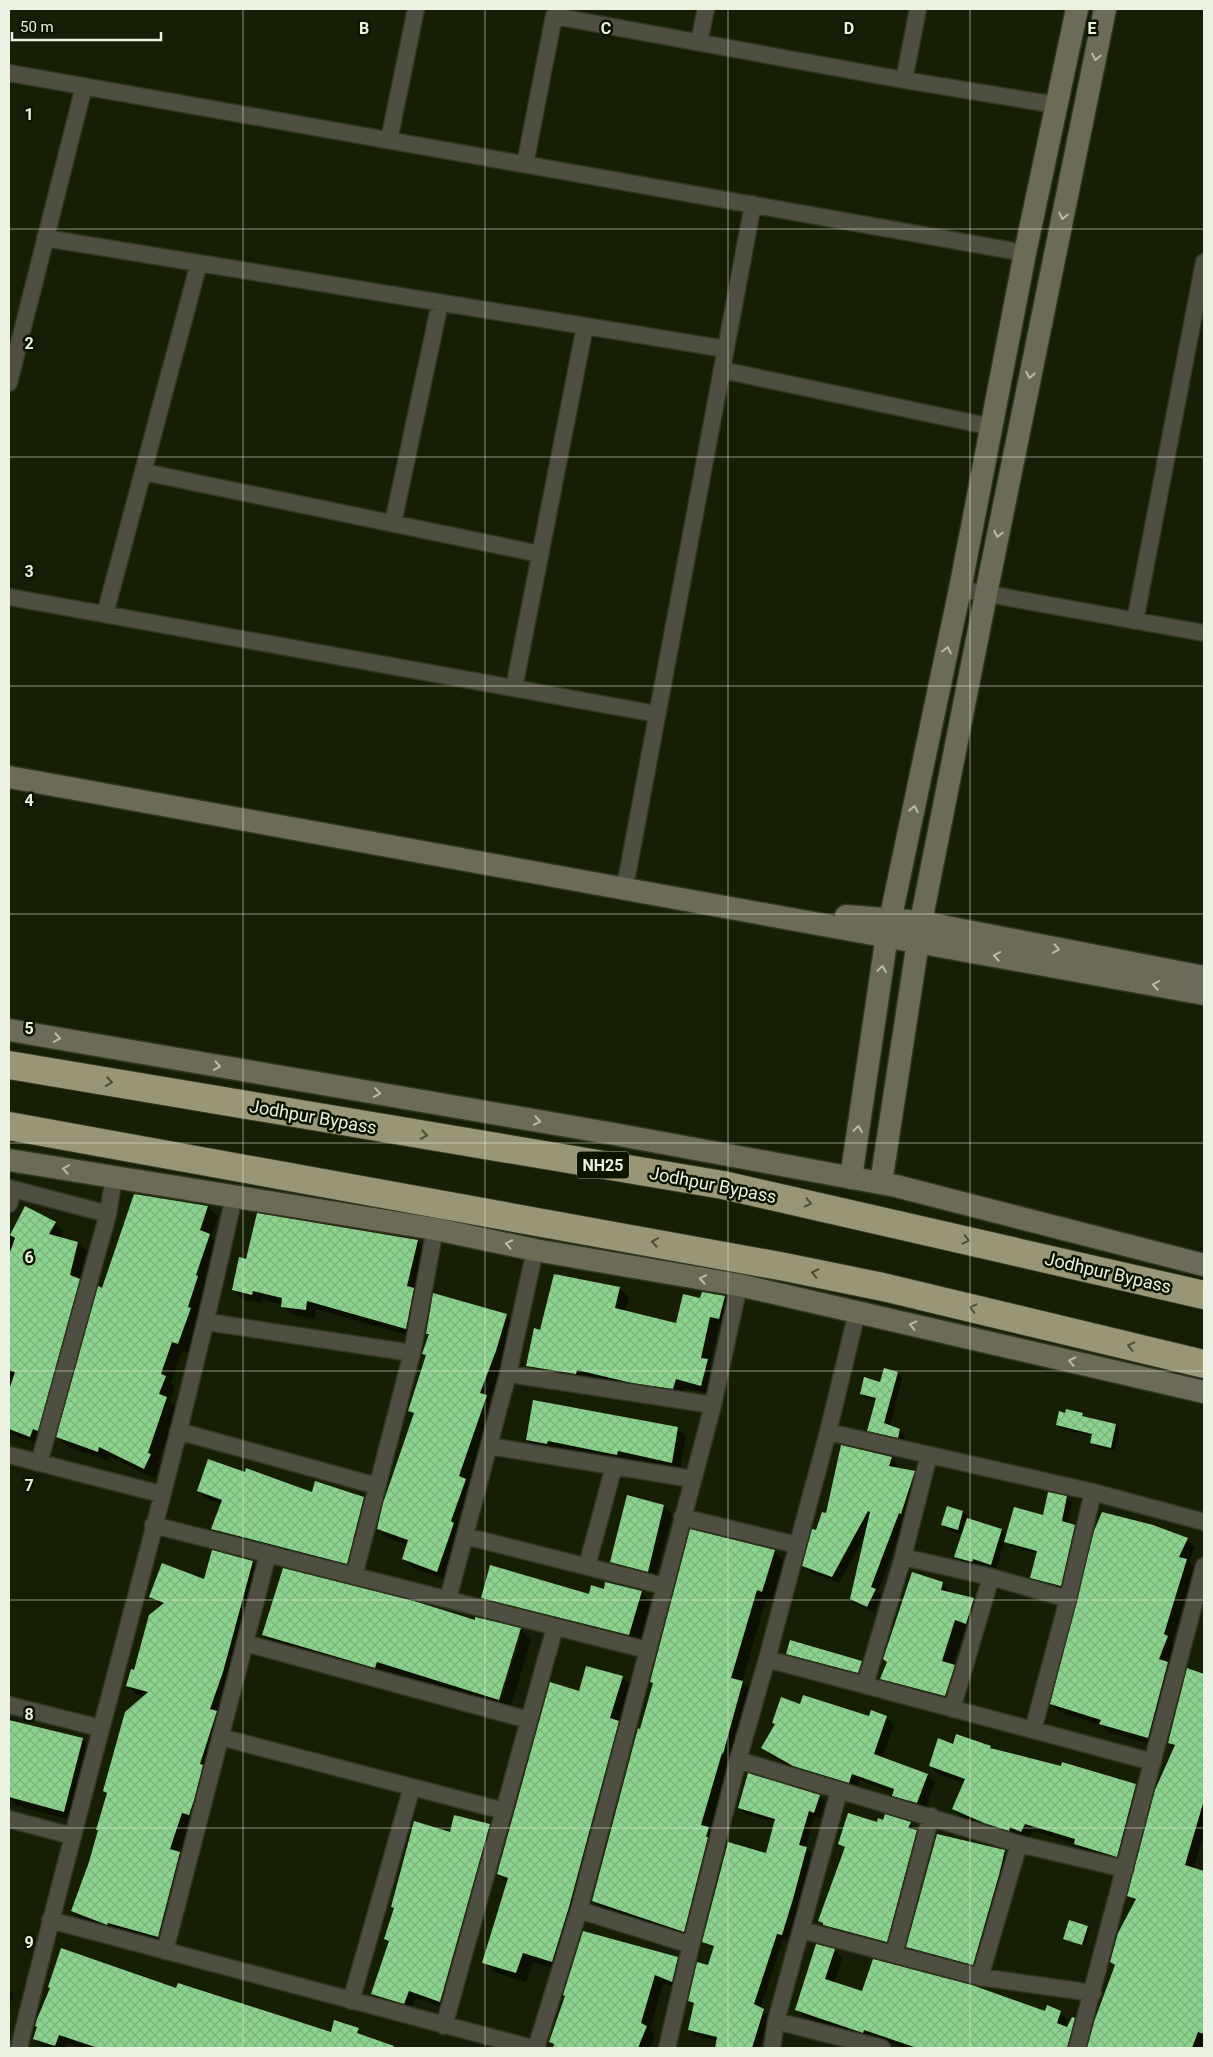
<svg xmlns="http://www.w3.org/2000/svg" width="1213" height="2057" viewBox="0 0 1213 2057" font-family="Roboto,sans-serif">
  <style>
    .shadow { fill: #0007; fill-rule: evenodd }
    .building { fill: url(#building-cross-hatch) }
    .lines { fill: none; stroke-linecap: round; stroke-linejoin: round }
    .street-casing { stroke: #303720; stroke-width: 19 }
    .secondary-casing { stroke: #303720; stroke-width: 25 }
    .highway-casing { stroke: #303720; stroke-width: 30 }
    .street { stroke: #4f4e42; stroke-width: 16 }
    .secondary { stroke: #6c6b57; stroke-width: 22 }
    .highway { stroke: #989677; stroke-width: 28 }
    .oneway { stroke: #b9bcaa }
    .oneway2 { stroke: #4c4f36 }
    .grid { fill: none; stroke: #ecf2e2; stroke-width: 1; stroke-opacity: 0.55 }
    .labels { text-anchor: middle; stroke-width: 5; stroke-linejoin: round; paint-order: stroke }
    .shield { fill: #0d1500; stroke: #a9b09e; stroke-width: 1 }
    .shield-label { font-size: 16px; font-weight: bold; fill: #ecf2e2 }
    .street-label { font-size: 18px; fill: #ecf2e2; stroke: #0d1500 }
    .grid-label { font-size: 16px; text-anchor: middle; font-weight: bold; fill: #ecf2e2; stroke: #0d1500; stroke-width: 5; stroke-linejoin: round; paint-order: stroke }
  </style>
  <defs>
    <pattern id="building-cross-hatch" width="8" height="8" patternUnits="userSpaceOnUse" patternTransform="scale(1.25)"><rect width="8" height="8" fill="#8cd48d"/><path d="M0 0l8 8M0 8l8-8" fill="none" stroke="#7bb17b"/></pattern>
  </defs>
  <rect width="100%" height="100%" fill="#161e05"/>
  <path class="shadow" d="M135,1195L208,1207L218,1217L211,1237L220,1246L198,1316L200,1319L188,1353L182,1351L171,1383L175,1387L170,1401L177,1408L158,1463L160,1465L154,1478L109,1456L108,1461L68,1447L58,1437L102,1289ZM204,1213H207L199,1237L197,1236Z
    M25,1208L55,1223L63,1231L60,1238L78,1243L86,1251L79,1280L87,1289L39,1444L9,1433V1241Z
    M418,1241L426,1250L415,1337L316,1309L315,1319L292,1315L283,1307V1305L262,1299L261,1303L242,1299L233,1290L247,1260Z
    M619,1288L629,1297L625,1312L677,1324L701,1300L724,1297L733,1306L728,1327L719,1325L710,1364L716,1369L710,1394L685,1388L682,1397L536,1374L527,1365L541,1331Z
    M506,1315L516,1325L506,1361L490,1400L496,1406L469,1484L474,1489L447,1580L413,1568L403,1559L408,1545L388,1538L378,1528L414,1416L409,1411L427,1357L423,1353L430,1336L427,1333Z
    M897,1373L902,1378L890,1426L899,1430L905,1435L903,1442L873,1435L868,1430L876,1401L866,1398L861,1393Z
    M534,1401L678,1428L686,1436L680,1470L626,1458L625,1462L555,1448V1451L535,1448L527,1440Z
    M1082,1414L1087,1419L1115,1425L1119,1429L1115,1451L1096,1447L1092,1443L1093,1436L1061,1429L1057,1425Z
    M891,1458L898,1464L896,1469L914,1472L920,1478L878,1592L881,1596L874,1612L857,1605L851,1598L865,1535L839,1583L810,1572L804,1566L817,1532L827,1515Z
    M245,1473L313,1493L364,1498L371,1505L354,1570L220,1536L213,1529L222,1504L205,1498L198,1491Z
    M1049,1494L1067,1498L1072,1503L1067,1524L1074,1526L1079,1531L1066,1591L1037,1583L1032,1578L1038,1554L1011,1546L1005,1540L996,1569L978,1564L977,1567L961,1562L956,1556L963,1535L947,1530L942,1525L948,1507L963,1512L968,1517L967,1519L1001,1530L1007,1536L1044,1517Z
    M664,1506L672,1514L655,1579L620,1570L612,1562Z
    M1187,1539L1195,1547L1189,1562L1195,1569L1172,1642L1176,1645L1169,1665L1176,1672L1157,1746L1109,1732L1103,1726L1060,1712L1052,1703Z
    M774,1551L784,1561L772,1600L766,1599L742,1682L752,1692L711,1831L718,1838L694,1941L603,1910L593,1900L654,1685L651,1682Z
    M253,1562L261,1570L198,1823L190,1820L180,1854L188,1862L167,1945L116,1933L81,1920L72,1911L90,1863L108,1795L104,1791L145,1697L136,1694L128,1686L162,1606L151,1597L205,1581Z
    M942,1583L952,1594L974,1600L983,1609L976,1633L965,1629L953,1666L964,1676L945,1703L954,1670H952L942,1702L892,1688L882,1679Z
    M605,1590L641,1592L651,1602L639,1645L493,1608L482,1597L589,1595Z
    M476,1618L521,1630L531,1640L510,1709L499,1706L521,1635H518L496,1705L388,1672L386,1678L274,1645L263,1635L475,1622Z
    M788,1653L861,1662L866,1667L863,1677L793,1658Z
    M1188,1670L1204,1675V1833L1170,1950L1183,1954L1204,1898V2044L1203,2048H1088L1116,1966L1111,1962L1136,1903L1129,1896L1175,1749L1169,1743Z
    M622,1677L632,1687L562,1971L533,1962L526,1982L494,1972L484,1962L508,1883L498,1874Z
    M801,1705L869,1718L871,1712L887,1718L894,1725L882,1758L927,1775L935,1782L925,1810L901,1802L894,1795V1793L859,1780L856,1789L801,1773L770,1755L763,1748L776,1726L773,1723Z
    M9,1716L16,1723L82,1739L92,1749L74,1821L17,1806L9,1797Z
    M954,1745L990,1747L993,1749L1135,1786L1143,1793L1125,1864L1083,1852L1076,1844L1033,1831L1029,1839L1018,1833L1017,1838L993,1830L961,1817L953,1809L965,1783L938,1774L930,1766Z
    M819,1796L825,1802L820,1818L814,1817L806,1847L812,1854L799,1906L788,1940L783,1939L760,2009L769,2016L760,2048H718L716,2046L718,2041L695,2036L689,2030L695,2006L690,2001L709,1966L714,1949L704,1941L767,1854L776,1822L745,1814L740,1808Z
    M877,1823H910L924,1838L894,1949L828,1929L819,1920L846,1849L840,1843Z
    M489,1825L496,1832L447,2009L416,1998L411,2010L379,2001L372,1994L389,1943L385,1939L395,1910L393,1907L451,1833Z
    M1004,1851L1011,1858L980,1971L914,1953L908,1947Z
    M1070,1921L1090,1929L1084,1946L1065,1938Z
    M834,1950L842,1958L834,1983L863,1993L1045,2013L1060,2012L1068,2020L1064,2031L1074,2019L1082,2026L1077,2048H905L872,2036L870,2040L804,2017L796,2010Z
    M677,1958L686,1967L681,1990L663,1983L650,2030L655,2035L650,2048H554L555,2046L550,2042Z
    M177,1989L332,2033L358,2030L366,2038L397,2048H83L67,2043L65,2048H47L43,2047L35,2038Z
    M9,1990L13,1993L9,2011Z"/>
  <path class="building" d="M134,1194L208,1206L200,1230L210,1234L196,1275L198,1276L188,1307L191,1308L178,1344L172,1342L161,1374L166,1376L159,1394L167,1397L148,1453L151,1454L144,1469L99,1447L98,1452L56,1437L98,1286L102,1288Z
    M25,1206L56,1222L49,1234L78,1242L70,1275L80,1279L38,1431L33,1429L30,1437L9,1429V1390L15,1372L9,1370V1255L15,1238L10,1235Z
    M257,1213L418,1240L407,1286L414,1288L406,1329L307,1301L306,1310L281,1307L282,1298L253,1291L252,1295L232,1290L239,1257L246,1259Z
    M554,1274L620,1287L615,1308L676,1323L683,1294L700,1298L702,1292L725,1296L719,1319L710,1317L701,1358L708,1359L701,1386L676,1379L673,1389L632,1383L577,1370L576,1374L526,1366L534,1328L540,1330Z
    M433,1293L507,1314L496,1351L480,1393L487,1395L459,1476L466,1479L451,1521L454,1523L437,1572L402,1559L408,1540L377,1529L383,1503L414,1413L408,1411L426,1355L422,1354L429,1334H426Z
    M884,1368L898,1372L884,1423L900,1429L898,1438L867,1431L876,1398L860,1394L864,1377L880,1382Z
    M533,1400L678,1427L672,1463L618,1451L617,1455L548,1441L547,1444L526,1440Z
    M1066,1409L1083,1413L1082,1416L1116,1424L1111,1448L1090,1443L1092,1434L1056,1425L1059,1411L1065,1413Z
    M841,1445L892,1457L889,1466L915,1471L901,1514L899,1513L871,1587L876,1589L867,1607L850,1599L870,1512L868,1511L832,1577L802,1566L812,1529L816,1530L822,1512L826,1513Z
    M208,1459L245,1472L246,1468L312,1492L315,1481L364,1497L347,1564L211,1529L222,1500L197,1491Z
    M1048,1492L1067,1496L1062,1521L1075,1525L1061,1586L1030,1578L1037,1551L1004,1542L1014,1507L1043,1515Z
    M627,1495L664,1505L648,1572L610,1562Z
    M947,1506L963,1511L958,1530L941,1525Z
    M1102,1512L1153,1525L1188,1538L1179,1557L1187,1559L1164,1634L1168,1636L1159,1659L1168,1662L1148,1738L1099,1724L1101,1720L1050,1704L1094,1531Z
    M967,1518L1002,1529L991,1565L973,1559L972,1562L954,1557Z
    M690,1529L775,1550L762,1592L757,1590L731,1678L743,1681L723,1754L722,1753L701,1825L709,1827L706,1837H708L684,1932L592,1901L638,1728L640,1729L653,1683L650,1682Z
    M212,1550L253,1561L223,1672L210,1709L217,1711L200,1764L203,1765L194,1800L189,1815L182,1813L170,1849L180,1852L158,1937L108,1923L107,1925L71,1911L89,1862L98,1830H96L107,1793L103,1791L125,1712L148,1692L126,1686L131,1669L134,1670L149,1615L164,1603L149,1597L162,1563L204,1579Z
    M490,1565L589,1594L591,1585L604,1589L605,1582L642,1591L629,1635L481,1598Z
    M283,1568L414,1601L475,1620V1617L521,1628L499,1700L377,1662L375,1668L262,1635Z
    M912,1572L943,1582L941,1590L974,1598L966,1624L955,1620L942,1661L955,1665L945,1696L880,1679L887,1662L883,1659Z
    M790,1640L862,1661L858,1673L786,1654Z
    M586,1666L623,1676L610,1718L619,1721L569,1907L552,1962L523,1953L516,1973L482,1963L508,1878L497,1874L550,1682L579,1691Z
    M1187,1668L1204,1674V1800L1185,1865L1204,1871V2034L1198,2032L1192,2048H1087L1095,2019L1115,1965L1110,1962L1118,1933L1136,1899L1127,1896L1155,1790L1175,1745L1168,1743Z
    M803,1695L869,1716L871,1710L887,1716L874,1754L928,1774L917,1803L892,1796L894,1789L852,1774L849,1783L793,1766L761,1748L775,1724L772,1723L781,1697L800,1704Z
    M9,1720L83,1738L64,1812L9,1797Z
    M956,1734L991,1746L990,1748L1061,1766L1062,1762L1136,1784L1117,1857L1074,1844L1075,1839L1025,1824L1021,1832L1010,1827L1009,1831L984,1823L952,1809L965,1779L929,1766L938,1738L953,1744Z
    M748,1773L820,1795L814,1813L809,1811L799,1845L807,1847L793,1899L782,1935L777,1934L754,2004L764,2009L752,2048H715L717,2037L688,2030L694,2003L688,2001L697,1962L708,1965L714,1946L702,1942L728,1842L766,1853L775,1819L738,1808Z
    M848,1813L877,1822L878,1818L883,1820L885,1814L911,1822L908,1828L917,1830L887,1942L823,1925V1923L818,1921L845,1847L838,1844Z
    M454,1815L490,1824L440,2002L409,1991L404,2004L371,1994L389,1941L384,1939L394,1908L391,1907L414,1821L450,1832Z
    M937,1834L1005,1850L999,1875L973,1965L906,1947Z
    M1069,1920L1088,1926L1082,1945L1063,1939Z
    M583,1931L678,1957L672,1982L655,1975L641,2023L647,2026L638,2048H553L554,2044L549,2042L565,1996L563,1995Z
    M816,1944L835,1949L825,1979L862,1991L873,1959L972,1985L1045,2011L1047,2005L1061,2011L1057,2023L1067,2027L1072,2017L1075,2018L1067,2048H917L864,2030L863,2033L795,2010Z
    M61,1948L176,1988L178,1983L331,2032L334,2020L359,2028L357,2033L394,2046L393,2048H98L59,2035L55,2046L33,2039L37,2027L35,2026L37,2019L50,1988L48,1987Z"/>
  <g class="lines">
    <defs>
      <path id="street" d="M699,42L706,9
        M9,73L1025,253
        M904,80L918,9
        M389,140L416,9
        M525,164L554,16L904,80L1057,105
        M45,238L726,349
        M722,370L992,427
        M9,383L84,86
        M144,472L540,554
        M393,523L440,303
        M960,589L1204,633
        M9,597L657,714
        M105,614L199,263
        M1135,621L1204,262
        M514,688L585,326
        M627,876L753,204
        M9,1188L108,1214
        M9,1204L13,1189
        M207,1322L412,1353
        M508,1374L713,1405
        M178,1431L377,1486
        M828,1432L1093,1492L1204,1522
        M489,1446L693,1479
        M9,1455L161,1494
        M39,1463L108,1214L114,1176
        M682,1517L797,1545
        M153,1525L647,1650
        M465,1536L664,1586
        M903,1557L991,1577L1068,1599
        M587,1566L614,1466
        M354,1576L412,1353L435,1229
        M448,1599L508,1374L535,1250
        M245,1643L529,1720
        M767,1659L1153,1762
        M865,1685L903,1557L929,1455
        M9,1705L100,1728
        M952,1709L991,1577
        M1033,1730L1068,1599L1093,1492
        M220,1737L504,1811
        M738,1760L1019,1844L1125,1869
        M9,1819L72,1836
        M579,1910L691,1945
        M50,1920L532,2048
        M802,1930L980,1977L1093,1993
        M165,1951L268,1554
        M894,1954L931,1816
        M980,1977L1019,1844
        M351,2001L412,1787
        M776,2021L882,2048
        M444,2026L555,1627
        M19,2048C88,1764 172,1482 234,1196
        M536,2048L579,1910L713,1405L739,1285
        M667,2048L691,1945L738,1760L767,1659L828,1432L857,1312
        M772,2048L776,2021L839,1791
        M1077,2048L1204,1566"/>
      <path id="secondary" d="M9,777L1204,994
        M846,916L921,922L1204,977
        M9,1030L614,1134L896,1186L1204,1265
        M9,1160L435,1229L535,1250L739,1285L1204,1392
        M851,1178L887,935L960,589L1025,253L1077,9
        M881,1183L921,922L986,594L1105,9"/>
      <path id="highway" d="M9,1065L723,1185L1204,1295
        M9,1126L785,1267L883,1287L1204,1364"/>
    </defs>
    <use href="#street" class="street-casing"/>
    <use href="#secondary" class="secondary-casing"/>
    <use href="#highway" class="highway-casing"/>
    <use href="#street" class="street"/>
    <use href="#secondary" class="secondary"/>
    <use href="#highway" class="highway"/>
  </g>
  <defs><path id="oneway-chevron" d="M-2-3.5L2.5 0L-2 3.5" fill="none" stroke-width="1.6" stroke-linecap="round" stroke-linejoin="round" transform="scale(1.25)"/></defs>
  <g class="oneway">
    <use href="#oneway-chevron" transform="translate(1096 57) rotate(102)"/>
    <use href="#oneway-chevron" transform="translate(1063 216) rotate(102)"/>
    <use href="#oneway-chevron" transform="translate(1030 375) rotate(102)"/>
    <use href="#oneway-chevron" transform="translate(998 534) rotate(102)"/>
    <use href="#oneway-chevron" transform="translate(947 650) rotate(-78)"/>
    <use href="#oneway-chevron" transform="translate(914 809) rotate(-78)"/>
    <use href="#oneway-chevron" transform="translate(1056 949) rotate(11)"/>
    <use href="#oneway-chevron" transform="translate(997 956) rotate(-170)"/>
    <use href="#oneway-chevron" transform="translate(882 969) rotate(-82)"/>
    <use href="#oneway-chevron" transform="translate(1156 985) rotate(-170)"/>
    <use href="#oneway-chevron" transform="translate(57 1038) rotate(10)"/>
    <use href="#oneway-chevron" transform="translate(217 1066) rotate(10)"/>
    <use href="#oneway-chevron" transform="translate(377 1093) rotate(10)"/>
    <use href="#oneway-chevron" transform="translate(537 1121) rotate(10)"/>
    <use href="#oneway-chevron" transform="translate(858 1129) rotate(-82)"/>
    <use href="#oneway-chevron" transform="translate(66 1169) rotate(-171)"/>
    <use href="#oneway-chevron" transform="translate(509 1244) rotate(-168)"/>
    <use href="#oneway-chevron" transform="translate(703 1279) rotate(-170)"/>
    <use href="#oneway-chevron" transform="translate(913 1325) rotate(-167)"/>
    <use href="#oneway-chevron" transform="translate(1072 1361) rotate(-167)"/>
  </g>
  <g class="oneway2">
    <use href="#oneway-chevron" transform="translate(109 1082) rotate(9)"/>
    <use href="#oneway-chevron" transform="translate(424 1135) rotate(9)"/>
    <use href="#oneway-chevron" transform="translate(808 1203) rotate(13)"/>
    <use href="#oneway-chevron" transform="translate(966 1240) rotate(13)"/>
    <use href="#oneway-chevron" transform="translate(655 1242) rotate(-170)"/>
    <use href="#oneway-chevron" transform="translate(815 1273) rotate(-168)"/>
    <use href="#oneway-chevron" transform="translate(973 1308) rotate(-167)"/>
    <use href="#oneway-chevron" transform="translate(1131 1346) rotate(-167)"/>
  </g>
  <path class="grid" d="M243,9V2048M485,9V2048M728,9V2048M970,9V2048M9,229H1204M9,457H1204M9,686H1204M9,914H1204M9,1143H1204M9,1371H1204M9,1600H1204M9,1828H1204"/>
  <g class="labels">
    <rect class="shield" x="577" y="1151.5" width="52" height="27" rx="4"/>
    <g class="shield-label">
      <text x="603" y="1171">NH25</text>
    </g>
    <g class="street-label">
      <text transform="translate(313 1117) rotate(10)" y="6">Jodhpur Bypass</text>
      <text transform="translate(713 1185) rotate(11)" y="6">Jodhpur Bypass</text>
      <text transform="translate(1108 1273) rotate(13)" y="6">Jodhpur Bypass</text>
    </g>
  </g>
  <g class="grid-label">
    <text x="364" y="34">B</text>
    <text x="606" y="34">C</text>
    <text x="849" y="34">D</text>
    <text x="1092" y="34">E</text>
    <text x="29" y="120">1</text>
    <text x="29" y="349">2</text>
    <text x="29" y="577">3</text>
    <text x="29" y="806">4</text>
    <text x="29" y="1034">5</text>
    <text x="29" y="1263">6</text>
    <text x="29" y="1491">7</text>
    <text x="29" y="1720">8</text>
    <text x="29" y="1948">9</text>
  </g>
  <rect width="1213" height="2057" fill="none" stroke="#ecf2e2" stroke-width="20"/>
  <path d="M12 32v8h149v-8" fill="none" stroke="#ecf2e2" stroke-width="2.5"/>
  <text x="20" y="32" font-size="15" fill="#ecf2e2" stroke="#0d1500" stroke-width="4" paint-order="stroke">50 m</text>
</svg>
